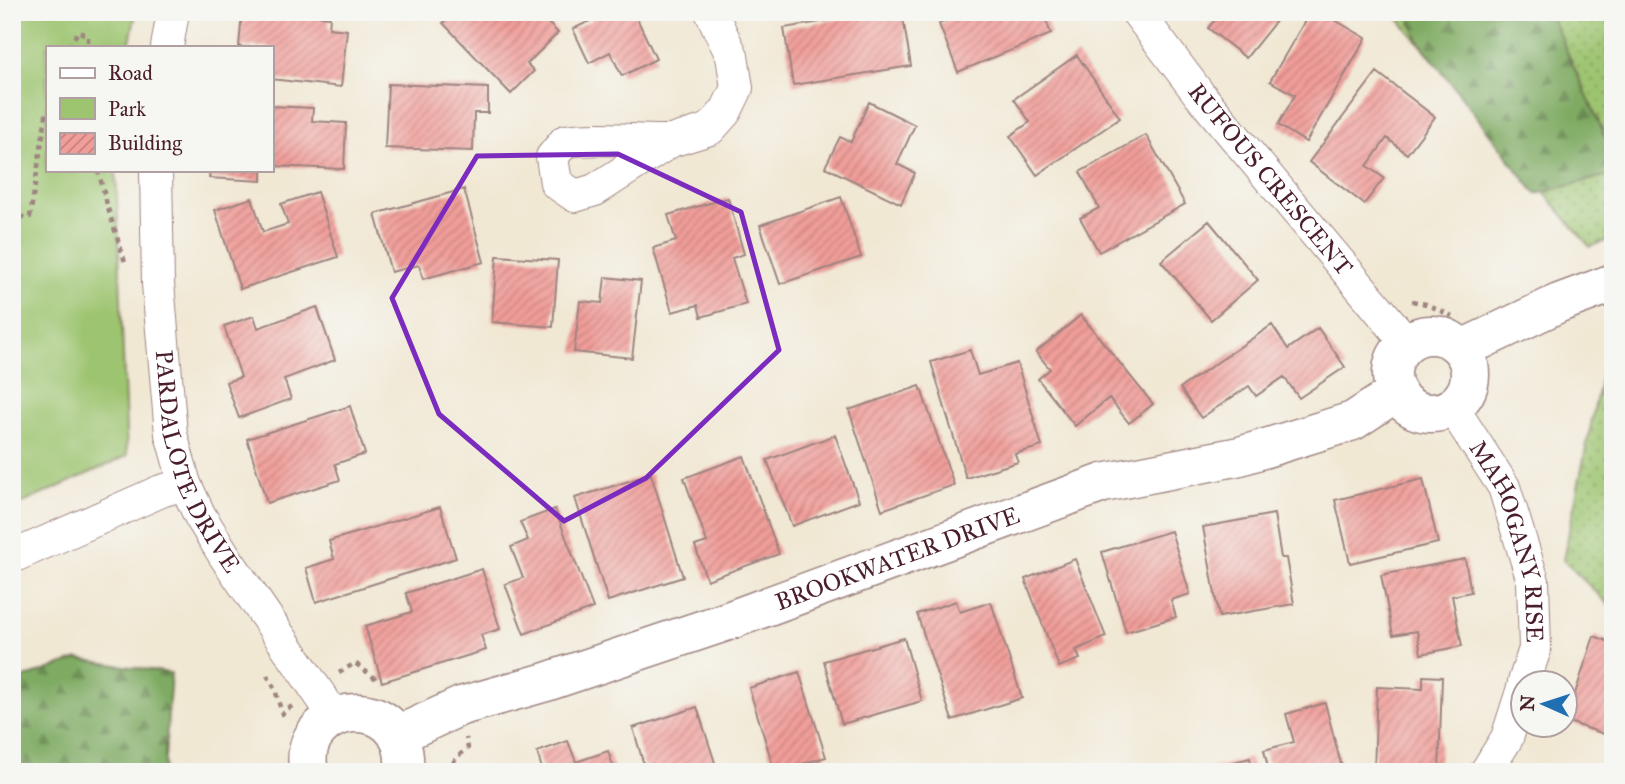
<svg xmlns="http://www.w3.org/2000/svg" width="1625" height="784" viewBox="0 0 1625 784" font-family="'IM FELL Great Primer',serif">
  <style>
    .grass { fill: url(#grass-dots); stroke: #74724d; stroke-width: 2 }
    .forest { fill: url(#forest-firs); stroke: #646446; stroke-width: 2 }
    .green { fill: #9dc46f; stroke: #74724d; stroke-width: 2 }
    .building { fill: url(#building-hatch) }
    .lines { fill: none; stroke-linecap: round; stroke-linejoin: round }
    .minor-casing { stroke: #9e8480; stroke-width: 34 }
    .tertiary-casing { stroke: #9e8480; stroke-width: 41 }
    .path { stroke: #9e8480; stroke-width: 4.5; stroke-dasharray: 5 5; stroke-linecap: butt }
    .minor { stroke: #fff; stroke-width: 32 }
    .tertiary { stroke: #fff; stroke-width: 38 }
    .marked { fill: none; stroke: #7b2cbf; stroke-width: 5; stroke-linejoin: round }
    .labels { text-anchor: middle; stroke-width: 5; stroke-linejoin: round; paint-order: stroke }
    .street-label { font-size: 24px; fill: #4a1f2b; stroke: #f6f6f2 }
  </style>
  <defs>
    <pattern id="grass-dots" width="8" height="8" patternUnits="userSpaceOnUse" patternTransform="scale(1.75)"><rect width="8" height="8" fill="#9dc46f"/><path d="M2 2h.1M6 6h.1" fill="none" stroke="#829f5b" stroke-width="1.8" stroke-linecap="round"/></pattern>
    <pattern id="forest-firs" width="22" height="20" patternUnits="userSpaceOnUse" patternTransform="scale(1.75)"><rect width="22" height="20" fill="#7eaa62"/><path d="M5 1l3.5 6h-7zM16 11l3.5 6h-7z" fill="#698a51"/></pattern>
    <pattern id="building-hatch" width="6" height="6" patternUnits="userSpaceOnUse" patternTransform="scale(1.75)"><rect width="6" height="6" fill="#f19e9a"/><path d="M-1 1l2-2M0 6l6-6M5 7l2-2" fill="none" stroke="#c5807e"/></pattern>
  </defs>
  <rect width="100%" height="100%" fill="#f6f6f2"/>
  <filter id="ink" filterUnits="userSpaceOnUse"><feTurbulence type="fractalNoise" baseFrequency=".0143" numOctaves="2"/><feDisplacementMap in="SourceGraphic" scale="14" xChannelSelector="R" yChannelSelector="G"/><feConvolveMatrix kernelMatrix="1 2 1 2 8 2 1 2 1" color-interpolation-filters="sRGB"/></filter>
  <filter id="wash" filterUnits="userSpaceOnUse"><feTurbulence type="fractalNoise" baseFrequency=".00686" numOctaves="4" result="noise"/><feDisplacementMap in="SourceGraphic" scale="28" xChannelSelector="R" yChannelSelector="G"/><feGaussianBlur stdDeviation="1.57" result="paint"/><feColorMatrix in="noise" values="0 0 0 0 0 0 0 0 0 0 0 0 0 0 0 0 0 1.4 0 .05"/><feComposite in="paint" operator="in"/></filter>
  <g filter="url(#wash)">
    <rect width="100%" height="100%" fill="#f1e8d4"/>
    <path class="grass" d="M1393,12H1613V238L1590,247Z
      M1613,336V609L1563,560L1609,337Z"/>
    <path class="forest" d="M1407,12H1549L1613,153V174L1536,194L1419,41Z
      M78,659L171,673L164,772H12V682Z"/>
    <path class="green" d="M12,12H136L129,47H47V170H116L127,456L12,508Z"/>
    <g id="blocks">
      <path class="building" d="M242,12H286L330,17L329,28L347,30L341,87L271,79V47H239Z
        M454,12H538L558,33L527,64L534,71L511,94L443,23Z
        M589,12H634L656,59L622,76L610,52L589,63L573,29L592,20Z
        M881,12H902L911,66L793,85L784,28Z
        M1043,12L1051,34L958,72L939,24L966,12Z
        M1221,12H1283L1246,58L1208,28Z
        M1310,12H1321L1366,38L1306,142L1278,125L1295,95L1270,81Z
        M1077,55L1120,118L1037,175L1010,136L1030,122L1014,99Z
        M1377,72L1435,117L1407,154L1387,138L1367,166L1384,178L1364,204L1309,162Z
        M388,84L488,88V113H474L473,151L385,148Z
        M869,102L915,125L897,164L915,173L901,204L825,167L840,137L851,142Z
        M271,106L313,108L312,121L346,123L344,169L271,166Z
        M1146,135L1185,204L1099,252L1080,218L1099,208L1080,172Z
        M210,170H262V181L209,178Z
        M464,189L484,262L423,279L419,265L391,272L375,214Z
        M317,192L338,257L240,289L215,210L252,198L263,232L288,224L281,204Z
        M841,197L861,257L780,284L760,225Z
        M728,198L744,254L732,258L746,304L701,317L698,305L672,312L653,248L676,241L668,215Z
        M1209,221L1258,280L1211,320L1161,261Z
        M497,256L558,260L553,327L492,322Z
        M605,277L641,281L632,358L574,352L580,301L602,303Z
        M317,307L335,360L284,379L291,399L239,418L226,382L241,377L224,326L254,316L258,328Z
        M1081,315L1153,404L1129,423L1109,398L1075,426L1038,379L1050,369L1036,352Z
        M1272,325L1288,349L1318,328L1345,367L1299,398L1284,377L1256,396L1249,386L1201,418L1180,388Z
        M970,350L978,375L1017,363L1042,446L1015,454L1018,462L966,478L931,362Z
        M920,386L954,485L882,510L849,410Z
        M350,406L365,454L335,464L340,480L267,503L247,439Z
        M835,435L859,501L792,526L767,460Z
        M744,456L779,554L707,580L695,546L707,542L684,478Z
        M651,474L683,577L608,601L575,498Z
        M1423,479L1438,543L1350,563L1335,500Z
        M440,507L456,558L316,602L306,568L334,559L329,541Z
        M555,509L593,608L524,634L505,584L523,578L511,547L528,540L520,522Z
        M1274,514L1281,558H1286L1294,604L1219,617L1203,527Z
        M1171,531L1190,594L1171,600L1176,617L1126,632L1102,552Z
        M1075,559L1106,637L1076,650L1080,659L1059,667L1025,579Z
        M1465,559L1471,592L1452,596L1462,646L1421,654L1417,631L1393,635L1381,575Z
        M482,569L500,629L481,635L486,650L382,682L365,626L412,612L406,593Z
        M956,601L960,612L991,602L1022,698L952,720L917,614Z
        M1594,636L1613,643V737L1566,721Z
        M904,638L922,701L842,724L824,661Z
        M799,672L826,757L775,772L749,688Z
        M1423,676L1442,677L1439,772H1374L1377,687L1423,689Z
        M1325,703L1343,772H1269L1264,750L1294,742L1286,714Z
        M697,707L718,772H646L633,728Z
        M568,741L576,762L608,751L615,772H543L537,752Z
        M1250,758L1253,772H1197V771Z"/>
    </g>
  </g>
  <g filter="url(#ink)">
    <use href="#blocks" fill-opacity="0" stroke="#9e8480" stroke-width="2"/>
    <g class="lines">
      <defs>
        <g id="minor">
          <path id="s1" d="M1137,12L1199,94L1407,343"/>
          <path d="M167,47L173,12"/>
          <path d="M671,141C636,142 600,136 565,141L552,157L556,183L575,196L595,190L671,141L710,129L726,111L737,88L732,56L711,12"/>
          <path id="s2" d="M156,170L158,284L171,434L185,484L200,516L226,558L335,717"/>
          <path id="s3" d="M1452,407L1504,487L1533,581L1535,649L1524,682"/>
          <path d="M12,557L161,491L185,484"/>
          <path d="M1486,772L1507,738L1524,685"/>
        </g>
        <g id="tertiary">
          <circle cx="1431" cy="374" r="39"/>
          <path d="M1462,349L1559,303L1613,283"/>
          <path id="s4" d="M398,735L461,706L546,682L725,622L1103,483L1240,456L1353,421L1397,392"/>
          <path d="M309,772C293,701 411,686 404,772"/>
        </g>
      </defs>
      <use href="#minor" class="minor-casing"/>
      <use href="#tertiary" class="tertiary-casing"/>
      <path class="path" d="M70,47L78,31L88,36V47
        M12,147L20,217H30L47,109
        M98,170L109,212L125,262
        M1412,301L1426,304L1452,316
        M339,673L355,663L380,682
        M267,675L275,689L282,714L292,706
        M448,772L456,758L468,748L466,738"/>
      <use href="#minor" class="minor"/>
      <use href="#tertiary" class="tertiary"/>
    </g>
  </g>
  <path class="marked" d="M618,154L741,212L779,350L646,478L564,521L439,414L392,298L477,156Z"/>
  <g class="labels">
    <g class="street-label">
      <text dy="8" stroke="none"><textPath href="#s1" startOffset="214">RUFOUS CRESCENT</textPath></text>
      <text dy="8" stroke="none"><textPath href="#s2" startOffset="298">PARDALOTE DRIVE</textPath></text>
      <text dy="8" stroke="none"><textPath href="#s3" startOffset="149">MAHOGANY RISE</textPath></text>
      <text dy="8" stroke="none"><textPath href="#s4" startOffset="530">BROOKWATER DRIVE</textPath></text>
    </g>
  </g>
  <rect width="1625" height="784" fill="none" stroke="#f6f6f2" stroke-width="42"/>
  <rect x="46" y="46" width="228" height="126" fill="#f6f6f2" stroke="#b1a0a2" stroke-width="2"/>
  <rect x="60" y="68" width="35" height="10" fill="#ffffff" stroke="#b1a0a2" stroke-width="2"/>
  <text x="108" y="80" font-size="21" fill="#4a1f2b">Road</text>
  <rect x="60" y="98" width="35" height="21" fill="#9dc46f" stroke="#b1a0a2" stroke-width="2"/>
  <text x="108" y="116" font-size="21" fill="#4a1f2b">Park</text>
  <rect x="60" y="133" width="35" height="21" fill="url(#building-hatch)" stroke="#b1a0a2" stroke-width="2"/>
  <text x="108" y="150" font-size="21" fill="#4a1f2b">Building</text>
  <g transform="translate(1544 704) rotate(273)"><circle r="33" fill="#f6f6f2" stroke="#b1a0a2" stroke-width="2"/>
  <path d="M0-5L12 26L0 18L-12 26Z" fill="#1f6fb2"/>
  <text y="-10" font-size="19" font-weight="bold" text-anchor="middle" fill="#4a1f2b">N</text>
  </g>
</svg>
